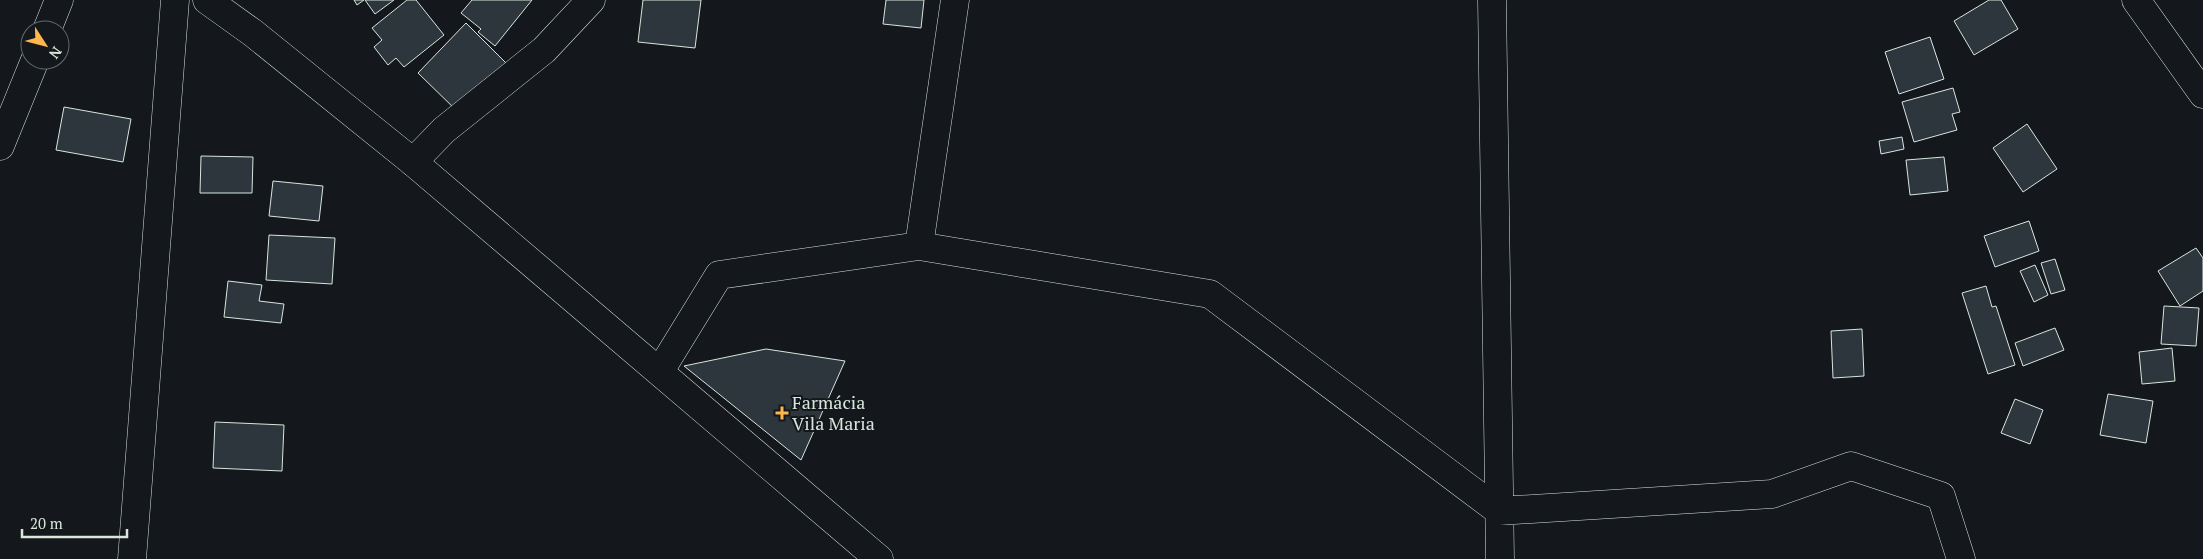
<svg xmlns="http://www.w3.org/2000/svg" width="2203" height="559" viewBox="0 0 2203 559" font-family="'PT Serif',serif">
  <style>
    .building { fill: #2c363c; stroke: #d8e6dc }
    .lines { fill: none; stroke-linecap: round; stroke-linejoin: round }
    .minor-casing { stroke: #d8e6dc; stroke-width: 29 }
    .tertiary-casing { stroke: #d8e6dc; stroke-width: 29 }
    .minor { stroke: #14181c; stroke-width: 28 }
    .tertiary { stroke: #14181c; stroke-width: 28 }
    .poi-dot { fill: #ffb74d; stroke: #14181c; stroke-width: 2 }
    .labels { text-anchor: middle; stroke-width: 4; stroke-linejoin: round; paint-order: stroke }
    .poi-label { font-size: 18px; fill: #d8e6dc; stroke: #14181c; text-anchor: start }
  </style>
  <rect width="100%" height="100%" fill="#14181c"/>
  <path class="building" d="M354,0H364L357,5Z
    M365,0H394L375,14Z
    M407,0H416L444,35L404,67L396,58L388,65L374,47L382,40L372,28Z
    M472,0H532L495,46L478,32L481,29L461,13Z
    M643,0H701L695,48L638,42Z
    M886,0H924L921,28L883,24Z
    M1989,0H2001L2018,29L1974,55L1954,21Z
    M466,23L506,63L458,112L418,73Z
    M1930,37L1944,79L1899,94L1885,52Z
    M1953,88L1960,112L1952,114L1957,130L1914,142L1902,102Z
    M64,107L131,119L123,162L56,150Z
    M2027,124L2057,169L2023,192L1993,148Z
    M1902,137L1904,149L1881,154L1879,141Z
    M201,156L253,157L252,193H200Z
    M1944,157L1948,191L1910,195L1906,160Z
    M273,181L323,186L319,221L269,216Z
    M2029,221L2039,251L1995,267L1984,236Z
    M269,235L335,238L332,284L266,280Z
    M2196,248L2203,258V291L2180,306L2158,271Z
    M2055,259L2065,290L2051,294L2041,263Z
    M2035,265L2048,295L2034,302L2020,271Z
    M228,281L262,285L259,301L284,304L281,323L224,317Z
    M1986,286L1992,307L1996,306L2015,365L1988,374L1962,293Z
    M2164,306L2199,308L2196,346L2161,344Z
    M2055,328L2064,350L2023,366L2015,343Z
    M1862,329L1864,376L1833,378L1831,331Z
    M2172,348L2175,381L2142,384L2139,352Z
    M766,349L845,361L801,460L684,366Z
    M2108,394L2153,401L2146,443L2100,435Z
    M2015,399L2043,410L2030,444L2001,433Z
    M215,422L284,425L282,471L213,468Z"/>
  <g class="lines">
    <defs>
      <path id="minor" d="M1492,0L1500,559
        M47,30L59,0
        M0,146L35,60
        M413,162L444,130L544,50L591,0
        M919,246L955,0
        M660,371L719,275L919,246L1210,294L1499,511L1772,494L1851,466L1941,496L1961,559
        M132,559L175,0"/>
      <path id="tertiary" d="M207,0L253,33L413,162L879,559
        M2136,0L2203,94"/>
    </defs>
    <use href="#minor" class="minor-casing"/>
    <use href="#tertiary" class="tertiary-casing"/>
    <use href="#minor" class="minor"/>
    <use href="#tertiary" class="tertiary"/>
  </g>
  <path class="poi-dot" d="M779.5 405.5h5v5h5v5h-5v5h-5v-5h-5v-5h5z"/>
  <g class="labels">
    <g class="poi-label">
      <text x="792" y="409">Farmácia<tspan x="792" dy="21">Vila Maria</tspan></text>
    </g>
  </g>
  <g transform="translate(45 45) rotate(126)"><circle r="24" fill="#14181c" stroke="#626a69"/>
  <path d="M0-4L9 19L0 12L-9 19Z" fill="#ffb74d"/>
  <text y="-8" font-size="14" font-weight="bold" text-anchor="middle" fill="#d8e6dc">N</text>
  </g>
  <path d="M22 529v8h105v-8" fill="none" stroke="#d8e6dc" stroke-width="2.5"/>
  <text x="30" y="529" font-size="15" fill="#d8e6dc" stroke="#14181c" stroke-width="4" paint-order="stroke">20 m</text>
</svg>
